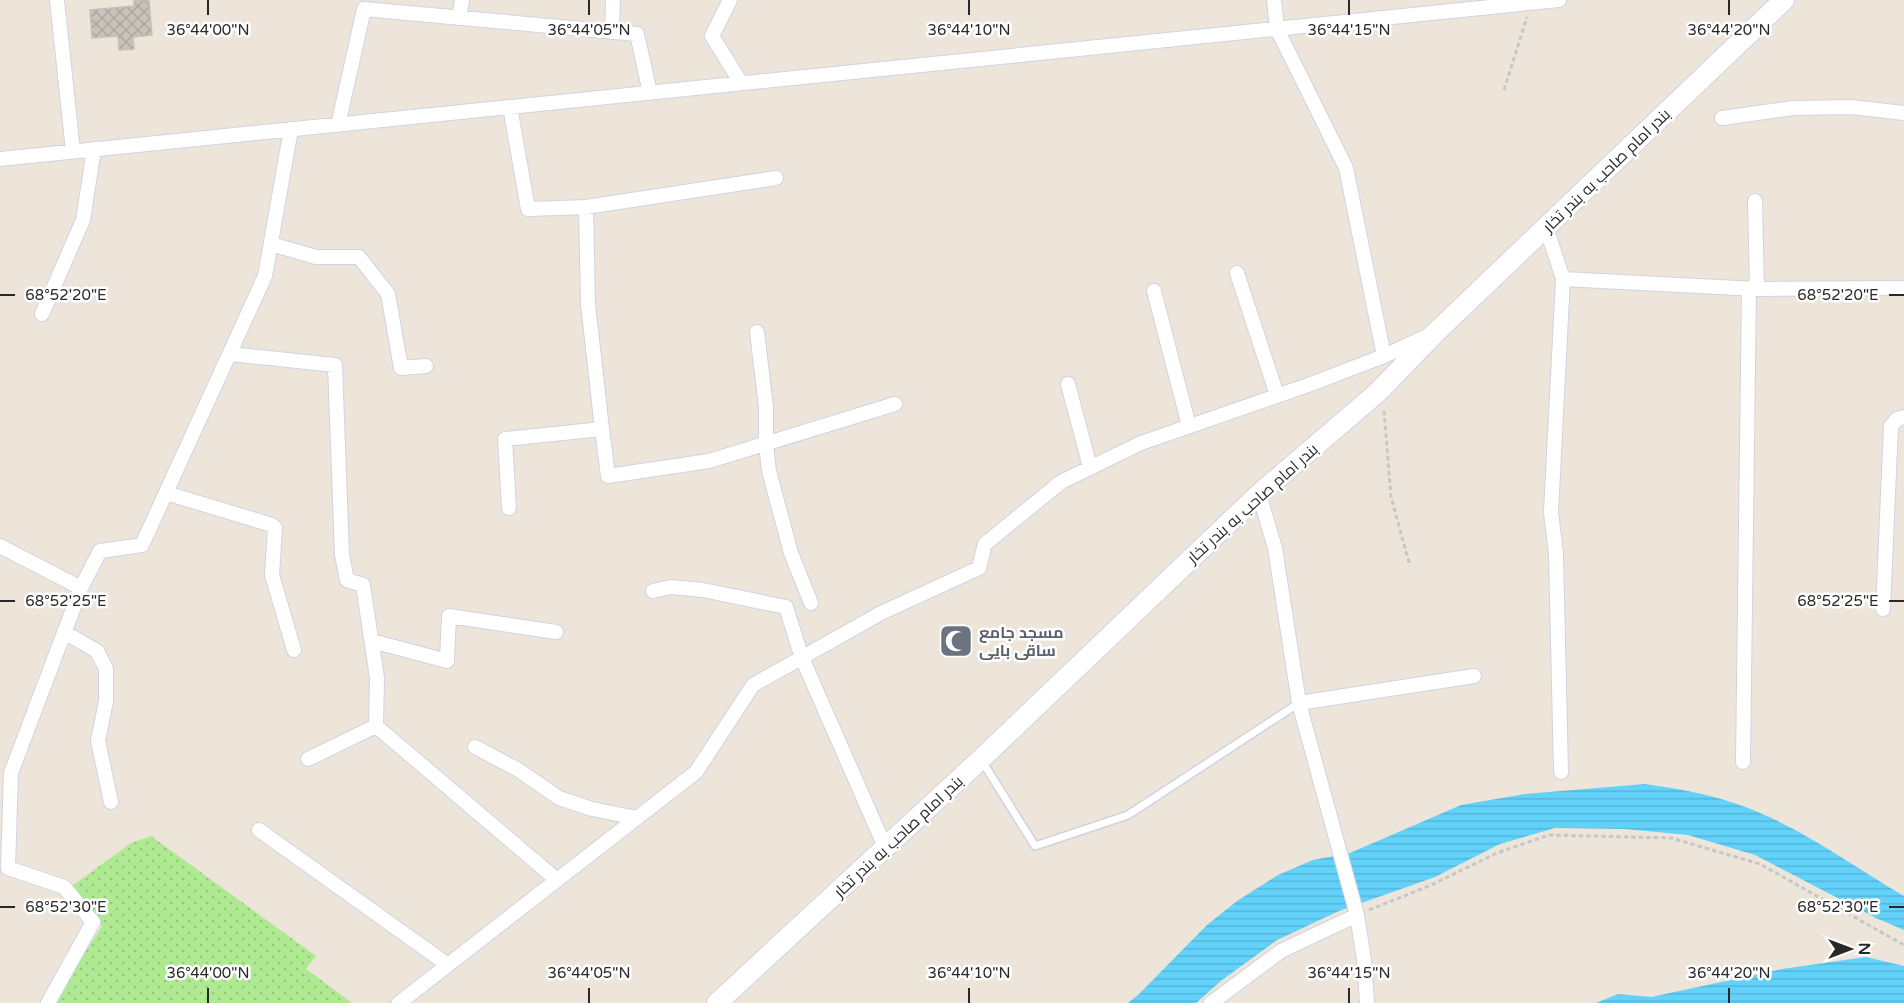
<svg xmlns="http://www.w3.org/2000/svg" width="1904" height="1003" viewBox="0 0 1904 1003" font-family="'Varela Round',Cairo,sans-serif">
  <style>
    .grass { fill: url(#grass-dots) }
    .water { fill: url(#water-rules) }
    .building { fill: url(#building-cross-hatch); stroke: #c9c1b3; stroke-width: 1.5 }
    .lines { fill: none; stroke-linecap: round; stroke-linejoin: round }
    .lane-casing { stroke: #cfd3e4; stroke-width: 10 }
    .street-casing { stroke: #cfd3e4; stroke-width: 16 }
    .secondary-casing { stroke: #cfd3e4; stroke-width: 22 }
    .path { stroke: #c7c7c7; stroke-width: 3; stroke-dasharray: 4.5 3; stroke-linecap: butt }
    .lane { stroke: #fff; stroke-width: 7 }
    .street { stroke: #fff; stroke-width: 14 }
    .secondary { stroke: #fff; stroke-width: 20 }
    .ticks { fill: none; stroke: #292929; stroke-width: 2 }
    .labels { text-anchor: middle; stroke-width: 5; stroke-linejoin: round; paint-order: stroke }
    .street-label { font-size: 16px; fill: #292929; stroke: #fff }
    .worship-label { font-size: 16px; font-weight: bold; fill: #5b616d; stroke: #fff; text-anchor: start }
    .ticks-label { font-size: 15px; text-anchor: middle; fill: #292929; stroke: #fff; stroke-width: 5; stroke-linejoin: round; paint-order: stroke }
  </style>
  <defs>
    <pattern id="grass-dots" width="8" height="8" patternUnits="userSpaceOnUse" patternTransform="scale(1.5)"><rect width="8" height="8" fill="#afe991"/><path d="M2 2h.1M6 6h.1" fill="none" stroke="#97c87d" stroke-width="1.8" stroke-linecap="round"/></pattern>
    <pattern id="water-rules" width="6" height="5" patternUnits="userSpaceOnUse" patternTransform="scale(1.5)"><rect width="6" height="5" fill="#62d2fa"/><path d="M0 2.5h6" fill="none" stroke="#55b4d6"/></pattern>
    <pattern id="building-cross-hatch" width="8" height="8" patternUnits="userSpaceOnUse" patternTransform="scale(1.5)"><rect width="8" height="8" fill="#c8c2ba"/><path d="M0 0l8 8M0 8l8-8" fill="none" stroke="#aca7a0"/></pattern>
  </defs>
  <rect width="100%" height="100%" fill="#ede5da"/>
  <path class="grass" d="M151,836L316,956L306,969L352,1003H53L102,926L65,891L131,843Z"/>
  <path class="water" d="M1645,784C1680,789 1715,795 1748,808C1803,829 1853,866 1904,896V930L1876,918L1755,855L1688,835L1625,829L1555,828L1500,844L1435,877L1339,911L1277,940L1222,980L1196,1003H1128L1139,994L1207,925L1237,901L1278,875L1313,860L1350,853L1461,805L1525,794Z
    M1866,957L1904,966V1003H1596L1618,994L1651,997L1782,969Z"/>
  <path class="building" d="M134,0H149L152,35L133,37L134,49L119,50L118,36L92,38L90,10L134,6Z"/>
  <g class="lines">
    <defs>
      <path id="lane" d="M982,761L1035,846L1128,815L1299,703"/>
      <path id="street" d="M57,0L73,151
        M730,0L712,36L741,83
        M1274,0L1277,29L1346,168L1384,356
        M459,18L462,0
        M612,32L613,0
        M510,107L528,209L586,207L776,178
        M1722,118L1793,108L1851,107L1904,113
        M338,125L364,9L637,34L650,93
        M0,159L1559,0
        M1755,201L1757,289
        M1546,227L1563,279L1551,512L1556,554L1561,772
        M271,244L316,257H359L388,294L401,368L426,366
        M1237,273L1277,395
        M1563,279L1757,289L1904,288
        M1154,291L1189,426
        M42,314L83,220L94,149
        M757,332L766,407V444L769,471L791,553L811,603
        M230,354L335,365L342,555L347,580L363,585L377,678L376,726L557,880
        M1068,384L1090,467
        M602,429L608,476L709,461L895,404
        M166,493L272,525L275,528L272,575L294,650
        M1259,494L1275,548L1299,703L1357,915L1364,960L1367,1003
        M509,508L505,439L602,429L588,304L586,207
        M0,546L81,588L11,773L8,868L64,887L93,922L48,1003
        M81,588L100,551L142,545L265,276L291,129
        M653,591L671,587L703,590L786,607L802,658L885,847
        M1883,609L1891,426L1897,419L1904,417
        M64,632L97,651L106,669V701L98,741L111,802
        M372,641L447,661L449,616L556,632
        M1299,703L1474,676
        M475,747L517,769L559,798L592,809L637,818
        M308,759L376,726
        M1743,762L1749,288
        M259,830L448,965
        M399,1003L696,772L753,685L881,613L979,568L985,544L1061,482L1141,443L1311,384L1384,356L1427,336
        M1211,1003L1281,951L1357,915"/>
      <path id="secondary" d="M717,1003L981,759L1259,494L1377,393L1436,332L1784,0"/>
    </defs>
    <use href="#lane" class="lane-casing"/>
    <use href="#street" class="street-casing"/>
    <use href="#secondary" class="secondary-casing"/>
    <path class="path" d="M1504,90L1527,17
      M1384,411L1391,497L1410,566
      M1369,910L1429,886L1497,853L1549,835L1671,838L1760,864L1904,945"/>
    <use href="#lane" class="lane"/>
    <use href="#street" class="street"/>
    <use href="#secondary" class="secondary"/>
  </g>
  <path class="ticks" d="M208,0V15M589,0V15M969,0V15M1349,0V15M1729,0V15M0,295H15M1889,295H1904M0,601H15M1889,601H1904M0,907H15M1889,907H1904M208,988V1003M589,988V1003M969,988V1003M1349,988V1003M1729,988V1003"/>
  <defs>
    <symbol id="mosque-square" viewBox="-11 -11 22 22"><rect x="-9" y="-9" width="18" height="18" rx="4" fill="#6b7280" stroke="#fff"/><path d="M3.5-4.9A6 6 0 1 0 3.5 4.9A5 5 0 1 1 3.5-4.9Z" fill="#fff"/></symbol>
  </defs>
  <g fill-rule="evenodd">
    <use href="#mosque-square" x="937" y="622" width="38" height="38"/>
  </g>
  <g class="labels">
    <g class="street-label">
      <text transform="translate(1606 170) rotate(-44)" y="6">بندر امام صاحب به بندر تخار</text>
      <text transform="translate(1252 503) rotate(-42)" y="6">بندر امام صاحب به بندر تخار</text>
      <text transform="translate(898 836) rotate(-43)" y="6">بندر امام صاحب به بندر تخار</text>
    </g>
    <g class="worship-label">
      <text x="979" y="638">مسجد جامع<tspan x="979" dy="18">ساقی بایی</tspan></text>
    </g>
  </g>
  <g class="ticks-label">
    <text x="208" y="35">36°44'00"N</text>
    <text x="589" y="35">36°44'05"N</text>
    <text x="969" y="35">36°44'10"N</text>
    <text x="1349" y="35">36°44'15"N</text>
    <text x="1729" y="35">36°44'20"N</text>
    <text x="1838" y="300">68°52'20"E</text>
    <text x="66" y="300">68°52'20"E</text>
    <text x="1838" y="606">68°52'25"E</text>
    <text x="66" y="606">68°52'25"E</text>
    <text x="1838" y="912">68°52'30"E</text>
    <text x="66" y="912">68°52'30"E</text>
    <text x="208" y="978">36°44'00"N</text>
    <text x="589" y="978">36°44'05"N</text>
    <text x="969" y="978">36°44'10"N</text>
    <text x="1349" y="978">36°44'15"N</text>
    <text x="1729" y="978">36°44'20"N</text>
  </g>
  <g transform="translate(1850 949) rotate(90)" stroke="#ffffff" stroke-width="4.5" paint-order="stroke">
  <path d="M0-4.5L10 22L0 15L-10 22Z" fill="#292929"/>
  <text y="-9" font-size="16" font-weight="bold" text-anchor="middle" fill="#292929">N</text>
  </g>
</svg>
